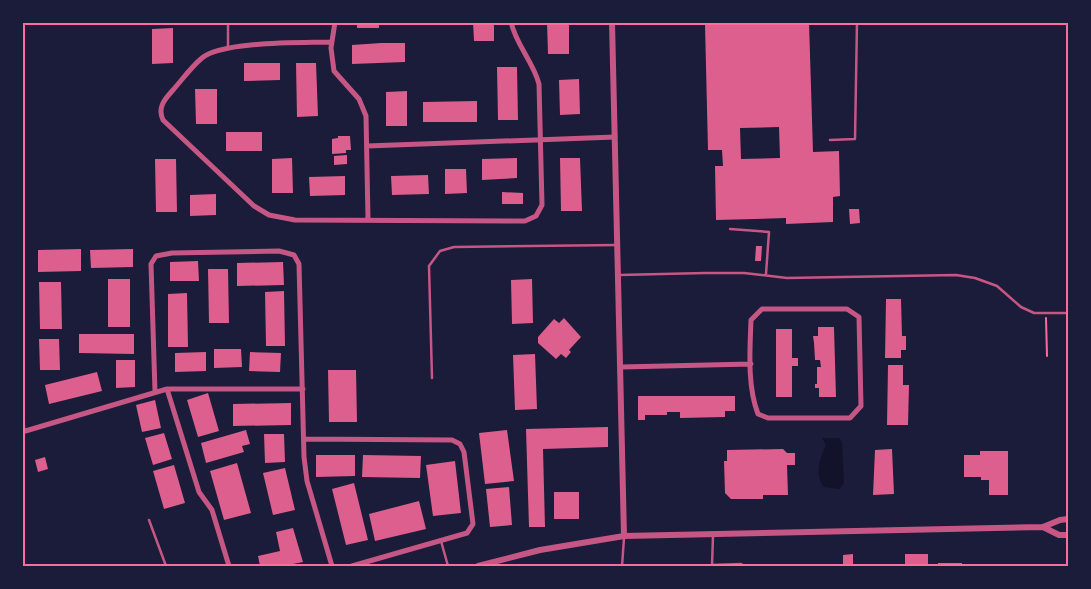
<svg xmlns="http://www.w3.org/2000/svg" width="1091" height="589" viewBox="0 0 1091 589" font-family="Quicksand,sans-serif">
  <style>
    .water { fill: #12122b }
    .building { fill: #dd5f8e; fill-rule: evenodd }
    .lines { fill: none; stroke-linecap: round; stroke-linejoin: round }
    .path { stroke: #ff6b9d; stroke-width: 2 }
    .service { stroke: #c65784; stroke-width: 2.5 }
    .minor { stroke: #c65784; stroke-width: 5 }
    .tertiary { stroke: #c65784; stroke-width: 6 }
    .neatline { fill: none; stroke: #ff6b9d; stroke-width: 2 }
  </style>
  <rect width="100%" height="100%" fill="#1b1b3a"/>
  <path class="water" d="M822,438H839L842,442L844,483L840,489L824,487C814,473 820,459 826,445Z"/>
  <path class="building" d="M357,22H379V28H357Z
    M473,22H494V41H474Z
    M547,22H569V54H548Z
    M809,22L813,152L839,151L840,196L833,197V222L786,224V218L716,220L715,166H723L722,150H708L705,25ZM779,127L780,158L741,159L740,128Z
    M173,28V63L152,64V29Z
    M381,43H405V62L352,64V45Z
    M244,63H280V80L244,81Z
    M296,63H316L318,116L297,117Z
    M497,67H517L518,120H498Z
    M579,79L580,114L560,115L559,80Z
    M195,89H217V124H196Z
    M407,91V126H386V92Z
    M477,101V122H423V102Z
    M226,132H262V151H226Z
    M338,136H350L351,150H346V153L332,154V139L338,138Z
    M347,155V164L334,165V156Z
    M292,158L293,193H272V159Z
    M517,158V178L482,180V159Z
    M560,158H580L582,211H561Z
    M155,159H176L177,212H156Z
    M445,169H466L467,193L445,194Z
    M428,175L429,194L392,195L391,176Z
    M345,176V195L310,196L309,177Z
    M502,192L523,193V204H502Z
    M216,194V215L190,216V195Z
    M849,209H859L860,223L850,224Z
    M756,246H762L761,261H755Z
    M81,249V271L38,272V250Z
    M133,249V267L91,268L90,250Z
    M198,261L199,281H170V262Z
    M283,262L284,285L237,286V263Z
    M208,269H228L229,323H209Z
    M108,279H130V327H108Z
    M532,279L533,323L512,324L511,280Z
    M39,282H61L62,329H40Z
    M284,291L285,346H266L265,292Z
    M187,293L188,347H168V294Z
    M886,299H901L902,336H906V350H901V358H885Z
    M564,318L581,337L569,350L571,352L566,358L561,354L556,359L538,343V337L554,319L559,323Z
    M818,327H834L836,397H819V388H815V384H817V367H821L820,360H815L814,343L813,336H818Z
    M776,329H792V358H798V366H792V397H776Z
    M79,334H134V354L79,353Z
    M39,339H59L60,370H40Z
    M214,349H241L242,367L214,368Z
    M206,352V371L175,372V353Z
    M250,352L281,353L280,372L249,371Z
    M535,354L537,409L515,410L513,355Z
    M116,360H135V387L116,388Z
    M888,365H903V385H909L908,425H887Z
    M328,370H356L357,422H329Z
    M97,372L102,391L49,404L45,385Z
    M208,393L219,431L198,437L187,400Z
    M638,396H735V411H725V417L680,418V412H667V415H645V420H638Z
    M155,400L161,428L142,432L136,405Z
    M291,403V425L233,426V404Z
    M608,427V447L543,449L545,527H529L526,429Z
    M246,430L250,444L242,446L244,452L206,463L201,443Z
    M507,430L514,481L485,484L479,433Z
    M164,433L172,459L153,465L145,438Z
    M264,434H284L285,462L265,463Z
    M783,449L787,453H795V465H787L788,495H763V499H731L725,493L724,461H727V450Z
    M892,449L894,494L873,495L875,450Z
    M980,451H1008V495H989V480H981V477H964V455H980Z
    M316,455H355V476L316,477Z
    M363,455L421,456L420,478L362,477Z
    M45,457L48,469L38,472L35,460Z
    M455,461L461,513L433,516L426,465Z
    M237,463L251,513L224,520L210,471Z
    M174,465L185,503L164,509L153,471Z
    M285,468L295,510L273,515L263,473Z
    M354,483L368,540L346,545L332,489Z
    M509,487L512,525L490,527L486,489Z
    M554,492H579V519H554Z
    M419,501L426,529L375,541L369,514Z
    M293,528L303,562L283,566H260L258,556L280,551L276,532Z
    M853,554V566H843V555Z
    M905,554H928V566H905Z
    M938,563H962V566H938Z"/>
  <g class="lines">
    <path class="path" d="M1046,318L1047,356"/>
    <path class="service" d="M228,22V47
      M830,140L855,139L857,22
      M730,229L769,232L766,274
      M619,275L705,273H744L787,278L956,275L975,278L997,286L1021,307L1034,313H1068
      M432,378L429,266L440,251L454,247L617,245
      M149,520L166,566
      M441,541L448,566
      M712,565L741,564L745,566
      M622,566L624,538
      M712,566L713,536"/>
    <path class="minor" d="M335,22L331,48L334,71L359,99L366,116L368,219
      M331,42C302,43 222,41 202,58C191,67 182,80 173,90C165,99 157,107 163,120L254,206L269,215L295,220L525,221L536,216L542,205L539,84C533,61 516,45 511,22
      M367,146L615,137
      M762,309H847L859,317L861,406L850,418H768L758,414C747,386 750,349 751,320Z
      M621,367L751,364
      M167,389L199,492L212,510L229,566
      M155,392L151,264L156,256L172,253L279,251L294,255L299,264L304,457L307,481L332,566
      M22,411L23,432
      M22,432L167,389H303
      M304,439L452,440L460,444L464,452L473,524L467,533L352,566"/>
    <path class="tertiary" d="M612,22L624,536
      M1043,527L1059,535H1068
      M478,566L540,550L624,536L1043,527L1060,520L1068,519"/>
  </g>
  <rect width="1091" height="589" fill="none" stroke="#1b1b3a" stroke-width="48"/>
  <rect x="24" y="24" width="1043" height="541" class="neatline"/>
</svg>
